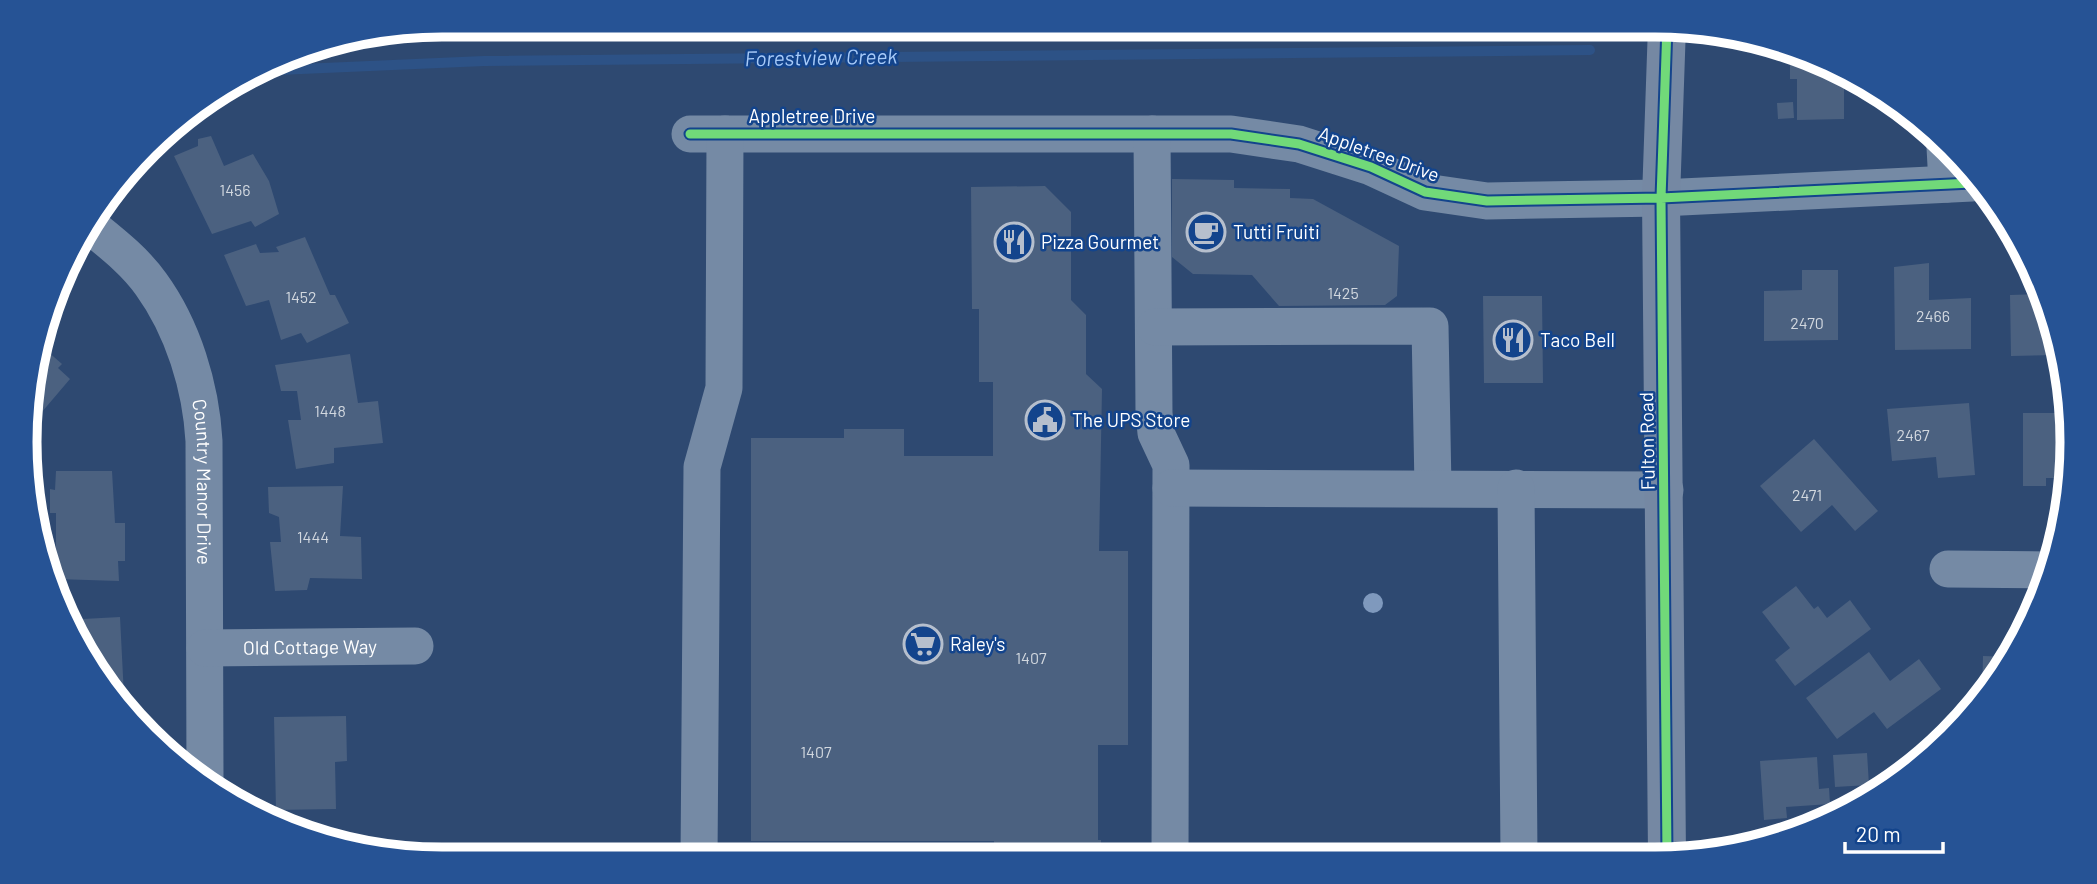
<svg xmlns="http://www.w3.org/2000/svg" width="2097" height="884" viewBox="0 0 2097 884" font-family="Barlow,sans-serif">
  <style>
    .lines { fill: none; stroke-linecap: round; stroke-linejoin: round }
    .stream { stroke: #2d5286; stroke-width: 10 }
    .building { fill: #4b6180 }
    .path { stroke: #758aa5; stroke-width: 4.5; stroke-dasharray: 3.5 5; stroke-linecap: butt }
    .minor { stroke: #758aa5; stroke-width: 37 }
    .major { stroke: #7588a3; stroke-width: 38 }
    .cycleway-casing { stroke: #13448c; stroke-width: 13 }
    .cycleway { stroke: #71d979; stroke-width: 9 }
    .tree { fill: #7f99bd }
    .labels { text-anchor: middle; stroke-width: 5; stroke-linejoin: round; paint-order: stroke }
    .number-label { font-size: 16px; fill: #d2d8df }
    .street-label { font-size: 19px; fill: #fff; stroke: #13448c }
    .poi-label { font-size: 19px; fill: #fff; stroke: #13448c; text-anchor: start }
    .water-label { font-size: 21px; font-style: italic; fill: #a7caf8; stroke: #13448c }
    .rim { fill: none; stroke: #fff; stroke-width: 9 }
  </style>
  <rect width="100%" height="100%" fill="#2e4971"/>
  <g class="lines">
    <path class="stream" d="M263,73L278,70L484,61L1590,50"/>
  </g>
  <path class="building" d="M1790,47L1844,78V119L1797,120V79H1790Z
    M1793,102L1794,118L1778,119L1777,103Z
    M211,136L224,166L253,154L269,181L279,214L255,227L251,221L212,234L174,156L198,146V139Z
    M1172,179L1234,180V188L1290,189V198L1313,199L1399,246L1397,296L1385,305L1279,306L1252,275L1193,274L1172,257Z
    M1045,186L1071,212V300L1086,315V374L1102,389L1099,551H1128V745H1098V840H1101V858H994V841H751V438H844V429H904V456H993V382H979V309H972L971,187Z
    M305,237L330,295H335L349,323L307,343L301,333L281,340L269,300L246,306L224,255L256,244L260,253L279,252L276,247Z
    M1929,263V300L1971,298V349L1895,350L1894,267Z
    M1802,270H1838V340L1764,341V291L1802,290Z
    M2039,294L2056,355L2011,356L2010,295Z
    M1483,296H1542L1543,383H1484Z
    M37,349L42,354L46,350L62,364L58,368L70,379L30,426L32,361Z
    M350,354L358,403L378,401L383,443L334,448V463L296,469L288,420H301L297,391H281L275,365Z
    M1969,403L1975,475L1938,478L1936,457L1892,461L1887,409Z
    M2023,413H2071L2059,514H2056V478H2046V486H2023Z
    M1814,439L1878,511L1855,531L1832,505L1801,532L1760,486Z
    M56,471H112L115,523H125V561H118L119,581L56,579V513H50V489L55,490Z
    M343,486L340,536L361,537L362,579L310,578L307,590L275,591L270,542H281L279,517L269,513L268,487Z
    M1796,586L1814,609L1818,606L1827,618L1850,600L1871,629L1795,686L1775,660L1790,648L1762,612Z
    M120,617L124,696H118L83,654V619Z
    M1869,652L1890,681L1919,659L1941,689L1887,729L1874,712L1837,739L1806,698Z
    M1983,656L2011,657L2002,674L1982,696Z
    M346,716L347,761L335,762L336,809L276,810L274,717Z
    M1867,753L1869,785L1835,787L1833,755Z
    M1817,757L1819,789L1829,788L1830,804L1786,807L1787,818L1764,820L1760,761Z
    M297,831L343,834V843L307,837Z"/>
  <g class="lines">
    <path class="path" d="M367,37L1631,27"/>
    <g class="minor">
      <path d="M690,134H1231L1299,144L1371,167L1425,192L1487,201L1661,198L1972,183"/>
      <path d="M1152,134L1154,413L1156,433L1171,465L1170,857"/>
      <path d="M1945,147L1947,184"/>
      <path id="s1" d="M88,224C110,242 134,260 151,284C183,328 201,387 204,441L205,778"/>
      <path d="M1155,327L1430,326L1433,488"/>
      <path d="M1171,488L1665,490"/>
      <path d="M1516,488L1519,856"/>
      <path d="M1948,569L2051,570"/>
      <path id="s2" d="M205,648L415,646"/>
      <path d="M699,859L702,467L724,388L725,134"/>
    </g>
    <path class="major" d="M1667,856L1661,198L1667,26"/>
    <defs>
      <path id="cycleway" d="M690,134H1231L1299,144L1371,167L1425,192L1487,201L1661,198L1972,183
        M1667,856L1661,198L1667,26"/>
    </defs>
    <use href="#cycleway" class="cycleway-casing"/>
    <use href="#cycleway" class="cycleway"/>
  </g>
  <circle class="tree" cx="1373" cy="603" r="10"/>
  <defs>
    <symbol id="cafe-ring" viewBox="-11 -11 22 22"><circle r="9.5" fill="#13448c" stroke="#b6bfcd" stroke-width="1.5"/><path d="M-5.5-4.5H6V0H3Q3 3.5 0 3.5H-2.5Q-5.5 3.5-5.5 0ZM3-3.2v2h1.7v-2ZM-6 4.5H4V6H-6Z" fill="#b6bfcd"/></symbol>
    <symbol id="restaurant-ring" viewBox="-11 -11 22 22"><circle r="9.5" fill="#13448c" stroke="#b6bfcd" stroke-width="1.5"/><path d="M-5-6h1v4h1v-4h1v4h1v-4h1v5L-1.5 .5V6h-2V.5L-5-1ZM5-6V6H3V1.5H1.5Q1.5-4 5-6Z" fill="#b6bfcd"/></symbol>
    <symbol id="civic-ring" viewBox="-11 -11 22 22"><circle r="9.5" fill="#13448c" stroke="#b6bfcd" stroke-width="1.5"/><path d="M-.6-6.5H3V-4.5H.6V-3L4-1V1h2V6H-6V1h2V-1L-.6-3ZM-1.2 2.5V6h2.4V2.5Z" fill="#b6bfcd"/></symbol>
    <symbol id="supermarket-ring" viewBox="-11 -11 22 22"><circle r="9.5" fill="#13448c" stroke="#b6bfcd" stroke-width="1.5"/><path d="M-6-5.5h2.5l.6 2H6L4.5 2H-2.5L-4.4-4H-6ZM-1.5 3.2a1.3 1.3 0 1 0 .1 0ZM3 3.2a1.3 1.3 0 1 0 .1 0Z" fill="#b6bfcd"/></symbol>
  </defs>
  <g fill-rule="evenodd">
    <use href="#cafe-ring" x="1184" y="210" width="44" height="44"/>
    <use href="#restaurant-ring" x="992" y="220" width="44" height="44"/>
    <use href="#restaurant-ring" x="1491" y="318" width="44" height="44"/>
    <use href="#civic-ring" x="1023" y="398" width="44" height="44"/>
    <use href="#supermarket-ring" x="901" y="622" width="44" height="44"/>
  </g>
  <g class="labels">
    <g class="number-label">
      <text x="235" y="196">1456</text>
      <text x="1343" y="299">1425</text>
      <text x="301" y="303">1452</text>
      <text x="1933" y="322">2466</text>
      <text x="1807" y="329">2470</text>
      <text x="330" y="417">1448</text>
      <text x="1913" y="441">2467</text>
      <text x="1807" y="501">2471</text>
      <text x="313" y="543">1444</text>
      <text x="1031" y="664">1407</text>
      <text x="816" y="758">1407</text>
    </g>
    <g class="street-label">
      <text x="812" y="123">Appletree Drive</text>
      <text transform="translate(1379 154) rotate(20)" y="7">Appletree Drive</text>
      <text transform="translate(1647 441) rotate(-91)" y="7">Fulton Road</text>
      <text dy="7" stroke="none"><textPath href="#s1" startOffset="296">Country Manor Drive</textPath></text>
      <text dy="7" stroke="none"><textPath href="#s2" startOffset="105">Old Cottage Way</textPath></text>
    </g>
    <g class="poi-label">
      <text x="1233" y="239">Tutti Fruiti</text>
      <text x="1041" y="249">Pizza Gourmet</text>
      <text x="1540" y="347">Taco Bell</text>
      <text x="1072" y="427">The UPS Store</text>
      <text x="950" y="651">Raley's</text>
    </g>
    <g class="water-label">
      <text transform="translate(821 58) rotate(-1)" y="7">Forestview Creek</text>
    </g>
  </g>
  <path d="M0 0H2097V884H0ZM442 37H1655A405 405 0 0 1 2060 442V442A405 405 0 0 1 1655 847H442A405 405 0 0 1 37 442V442A405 405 0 0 1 442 37Z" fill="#265395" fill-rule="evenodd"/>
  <path class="rim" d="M442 37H1655A405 405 0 0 1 2060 442V442A405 405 0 0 1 1655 847H442A405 405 0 0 1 37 442V442A405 405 0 0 1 442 37Z"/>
  <path d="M1845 842v10h98v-10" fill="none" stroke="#ffffff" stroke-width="3.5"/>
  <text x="1856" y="842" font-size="21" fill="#ffffff" stroke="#13448c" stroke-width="5" paint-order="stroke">20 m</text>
</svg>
